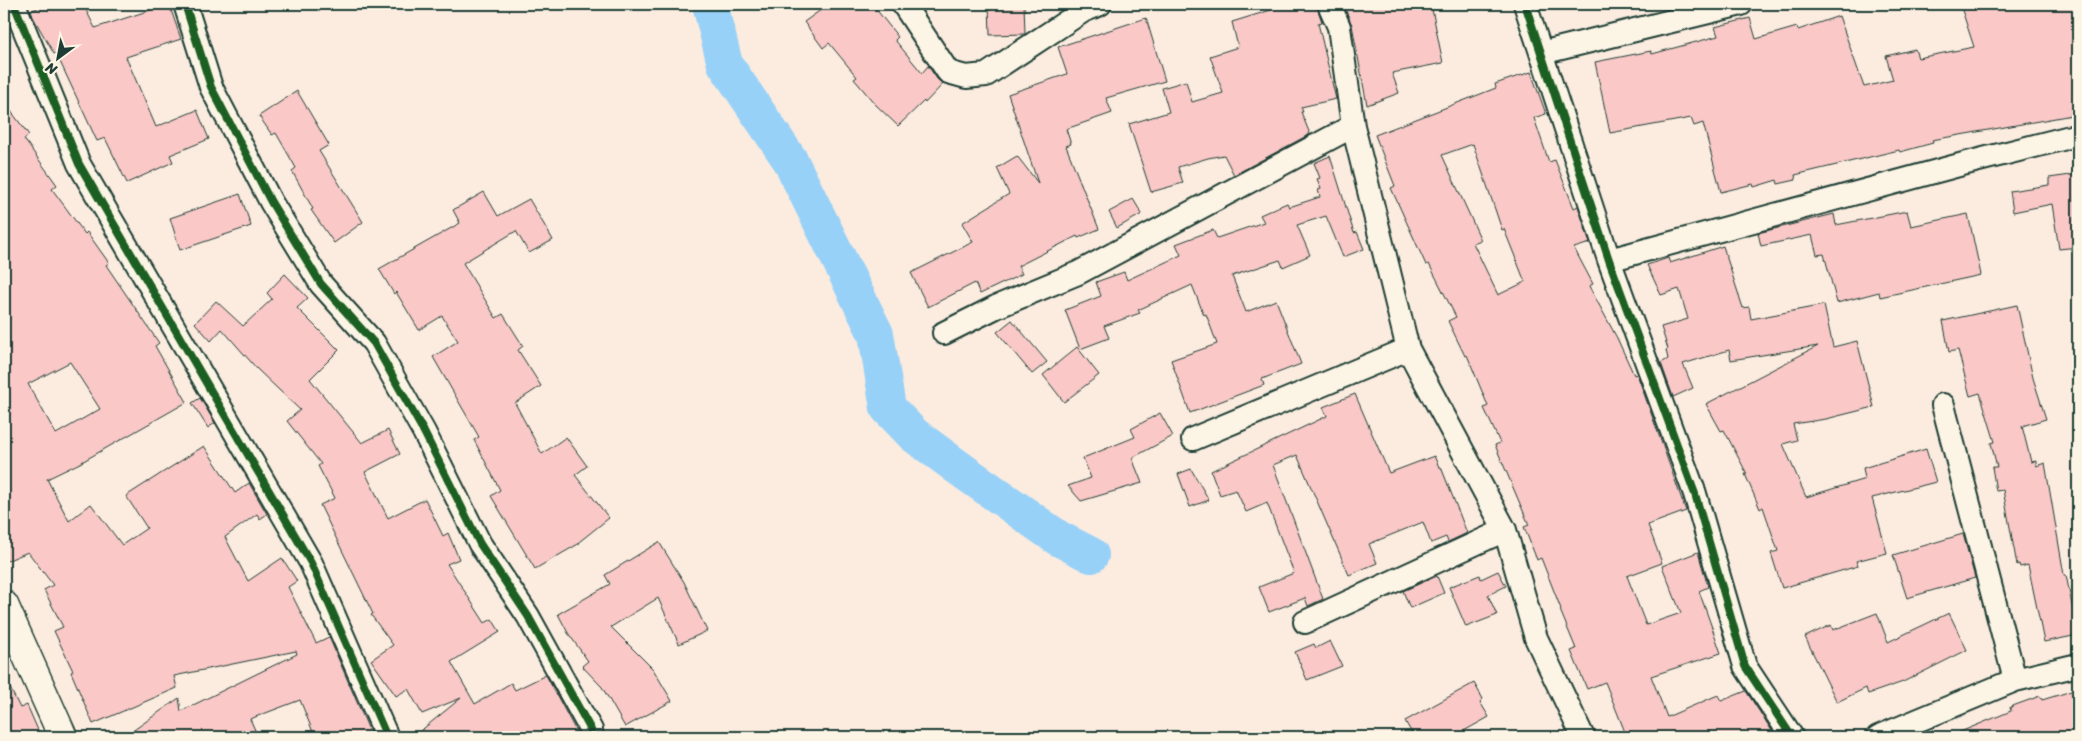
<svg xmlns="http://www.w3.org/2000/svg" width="2082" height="741" viewBox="0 0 2082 741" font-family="Sriracha,sans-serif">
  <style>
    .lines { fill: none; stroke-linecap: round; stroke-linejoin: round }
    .river { stroke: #98d1f8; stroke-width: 36 }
    .building { fill: #f9c8c7; stroke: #1f3d34; fill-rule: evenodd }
    .minor-casing { stroke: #1f3d34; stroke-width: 26 }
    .tertiary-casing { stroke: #1f3d34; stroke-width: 31 }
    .minor { stroke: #fcf5e5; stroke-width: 22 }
    .tertiary { stroke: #fcf5e5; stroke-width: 28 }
    .cycleway-casing { stroke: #fcf5e5; stroke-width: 11 }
    .cycleway { stroke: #1b5e20; stroke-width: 8 }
  </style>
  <rect width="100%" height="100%" fill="#fbecdf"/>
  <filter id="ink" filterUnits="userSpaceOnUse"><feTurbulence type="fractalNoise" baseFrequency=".02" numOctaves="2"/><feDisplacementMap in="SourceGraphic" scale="10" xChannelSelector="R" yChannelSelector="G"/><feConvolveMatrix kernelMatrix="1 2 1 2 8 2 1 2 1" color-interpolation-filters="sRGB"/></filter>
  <g filter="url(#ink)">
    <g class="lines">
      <path class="river" d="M710,4L725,64L790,160L876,334L888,408L914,435L963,471L1058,538L1091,555"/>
    </g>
    <path class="building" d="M45,4H83L95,28L169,4L181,39L126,57L156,127L197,110L209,139L170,155L173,162L127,183L105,138L97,141L56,53L54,54L33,17L31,11Z
      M829,4H872L898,37L895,40L922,73L928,66L937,79L943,84L925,103L924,101L898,126L875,104L854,79L857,77L829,43L823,48L804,22Z
      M989,4H1024L1025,34L990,35Z
      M1269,4H1316L1322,22L1318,23L1336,99L1301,107L1303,112H1301L1310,134L1234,175L1224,155L1208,158L1178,167L1183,183L1151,192L1129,124L1169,112L1162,88L1186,81L1192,102L1223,93L1210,56L1238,47L1232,22L1271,10Z
      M1343,4H1431L1443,63L1392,73L1399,93L1367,105L1352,25Z
      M1960,4H2078V114L1932,140L1933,143L1900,152L1899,150L1795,175L1796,180L1778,184L1777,180L1754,187L1753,184L1721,192L1703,123L1694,126L1691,118L1610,133L1595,62L1651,51L1652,54L1718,36L1715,27L1750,18L1756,39L1797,27L1798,30L1839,16L1864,87L1893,80L1886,56L1915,49L1918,58L1974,47Z
      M1146,18L1165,81L1106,98L1112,113L1066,129L1071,144L1066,146L1099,229L1078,238L1077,236L1018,266L1022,274L980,294L975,283L928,307L911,273L973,242L962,223L1009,194L997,168L1017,156L1038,183L1008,94L1067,74L1058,47Z
      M1531,72L1546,114L1534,118L1549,162L1555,160L1574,208L1578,206L1590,243L1574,248L1593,284L1589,286L1617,338L1634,375L1637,374L1686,511L1648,525L1662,563L1627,576L1646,625L1681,613L1662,566L1698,552L1708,587L1699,591L1721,653L1651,676L1667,717L1718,695L1721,701L1746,691L1776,737H1627L1605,682L1587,689L1571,651L1576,649L1560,610L1561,609L1541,558L1537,560L1524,527L1529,525L1495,445L1500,443L1484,408L1488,406L1467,355L1465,356L1448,321L1456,317L1429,264L1426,265L1391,188L1395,186L1375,135L1496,88L1495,84ZM1473,144L1502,230L1504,229L1525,282L1498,295L1473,243L1481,240L1442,155Z
      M297,91L329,145L319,151L363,222L334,243L311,210L313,209L292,171L296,168L276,133L272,135L259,116Z
      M4,102L29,135L24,139L57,185L52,189L85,234L87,232L109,263L106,265L159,343L155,346L187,402L80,463L47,479L69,521L91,504L122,545L147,528L126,496L204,446L235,493L249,483L267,514L260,519L257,514L225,537L248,581L282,558L297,581L288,587L316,643L329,637L372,737H315L300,700L250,719L255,730L240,737H124L179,698L181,711L297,654L296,651L174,676L177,688L93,724L71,672L73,671L54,631L63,627L44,590L53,585L28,552L4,562ZM70,362L100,409L56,434L28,384Z
      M1330,156L1354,233L1357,232L1364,249L1343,257L1326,216L1297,225L1310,255L1283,267L1280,260L1232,276L1246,312L1276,300L1301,364L1262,379L1264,385L1190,413L1171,360L1217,344L1206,314L1204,315L1192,285L1138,310L1140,313L1104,326L1109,338L1080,349L1065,310L1101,296L1096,282L1124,272L1127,280L1181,255L1176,244L1213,230L1217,238L1264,222L1260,215L1287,203L1289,207L1320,197L1318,190L1321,189L1317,179L1320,178L1314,163Z
      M2078,174V247L2059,249L2052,204L2013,212L2010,191L2049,185V178Z
      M484,192L498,216L529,199L553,240L529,253L516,231L463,263L496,318L503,314L523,346L518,350L541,386L515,403L542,454L566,437L587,466L575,475L609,518L579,542L580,543L535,569L491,496L500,490L474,440L479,437L433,357L458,341L442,316L419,330L396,292L394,294L379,269L460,223L453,210Z
      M240,194L251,226L180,250L170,218Z
      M1133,199L1142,214L1117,228L1109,212Z
      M1907,211L1911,226L1968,214L1981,275L1880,297L1879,292L1837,303L1824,254L1817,255L1812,235L1761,246L1758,233L1834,214L1836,225Z
      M1723,246L1743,308L1749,307L1751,319L1824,305L1833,347L1857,341L1874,407L1826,419L1793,424L1797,440L1783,444L1806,497L1865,479L1863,468L1926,449L1936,482L1872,498L1887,553L1856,561L1858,566L1782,588L1771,553L1778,551L1763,507L1760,509L1745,474H1747L1724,430L1721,431L1706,404L1818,346L1731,360L1729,350L1683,364L1693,388L1673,397L1661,363L1668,359L1666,350L1668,349L1661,327L1688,319L1679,289L1661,295L1647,265L1668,258L1670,263Z
      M285,274L308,298L297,308L339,350L310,379L362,443L388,430L400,454L365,472L388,518L425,499L443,536L448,533L459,559L447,564L485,623L492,619L500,632L451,662L475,704L511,683L515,690L546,675L579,737H413L461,698L422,714L408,689L396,696L371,660L393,645L371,615L373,614L320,505L335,498L318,466L321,464L287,421L300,410L258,370L222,329L211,341L195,323L216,301L243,326L272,299L267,293Z
      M2017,305L2033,378L2046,419L2022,426L2031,462L2036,461V466L2045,463L2064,575H2066L2078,635L2044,642L2028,565L2020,567L2019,564L2017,565L2003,490L1996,491L1992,467H1997L1991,443L1995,442L1980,393L1970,396L1958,350L1949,352L1943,321Z
      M1012,320L1047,362L1032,374L997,332Z
      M1077,347L1099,375L1064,402L1043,375Z
      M1355,394L1389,473L1434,456L1439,467H1441L1467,533L1448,542L1446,537L1431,543L1423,522L1369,544L1377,563L1349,575L1297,455L1273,465L1323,599L1308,606L1305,598L1269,612L1259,587L1294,573L1267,503L1246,512L1236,490L1220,495L1211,471L1327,416L1323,407Z
      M200,398L215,423L208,428L192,403Z
      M1160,413L1173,436L1132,458L1142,483L1081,501L1068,486L1091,478L1083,458L1135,437L1131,429Z
      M1191,469L1209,500L1190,507L1178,474Z
      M1963,534L1975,578L1907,598L1893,555Z
      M659,542L684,582L707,631L679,644L658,598L611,627L653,669L672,701L625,727L602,687L582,666L588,661L568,633L558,614L610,584L605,575Z
      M1498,571L1506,586L1488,595L1497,615L1466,627L1449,587L1480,575L1481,579Z
      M1437,576L1444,593L1410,608L1403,591Z
      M1877,613L1888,642L1949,613L1967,650L1903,682L1868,694L1866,688L1837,702L1805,637L1831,625L1833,630Z
      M1330,641L1342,666L1307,680L1295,652L1314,644L1316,648Z
      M4,676L20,708L27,705L41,737H4Z
      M1474,683L1483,699L1480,702L1489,717L1453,737H1414L1405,721Z
      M2078,689V737H1948L2011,711L2010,707L2040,696L2042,700Z"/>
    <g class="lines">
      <defs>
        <path id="minor" d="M14,4L79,164L311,563L387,737
          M185,4L211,87L271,202L321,284L374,343L424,432L480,544L528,616L591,730L592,737
          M903,4L948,72L966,77L986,75L1083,11L1100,4
          M1329,4L1339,27L1353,126L1408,349L1505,530L1536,638L1583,737
          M1525,4L1609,260L1695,494L1745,666L1792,737
          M1541,53L1741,4
          M1609,260L1963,164L2078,135
          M944,333L996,307L1078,273L1353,126
          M1943,405L2015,680
          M1193,439L1408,349
          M1305,622L1505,530
          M1878,737L2015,680L2078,665"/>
        <path id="tertiary" d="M4,605L63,737"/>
      </defs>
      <use href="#minor" class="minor-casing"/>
      <use href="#tertiary" class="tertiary-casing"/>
      <use href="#minor" class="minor"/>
      <use href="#tertiary" class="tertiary"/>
      <defs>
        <path id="cycleway" d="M14,4L79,164L311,563L387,737
          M185,4L211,87L271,202L321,284L374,343L424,432L480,544L528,616L591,730L592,737
          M1525,4L1609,260L1695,494L1745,666L1792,737"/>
      </defs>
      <use href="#cycleway" class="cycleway-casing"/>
      <use href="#cycleway" class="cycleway"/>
    </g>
  </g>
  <rect width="2082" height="741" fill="none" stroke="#fcf5e5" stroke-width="20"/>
  <rect x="10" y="10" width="2062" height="721" fill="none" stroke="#1f3d34" stroke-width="2" filter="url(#ink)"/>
  <g transform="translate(58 58) rotate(212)" stroke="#fcf5e5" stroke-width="4" paint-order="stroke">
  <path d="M0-4L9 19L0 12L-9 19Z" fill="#1f3d34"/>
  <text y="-8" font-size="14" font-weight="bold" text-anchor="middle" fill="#1f3d34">N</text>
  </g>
</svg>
